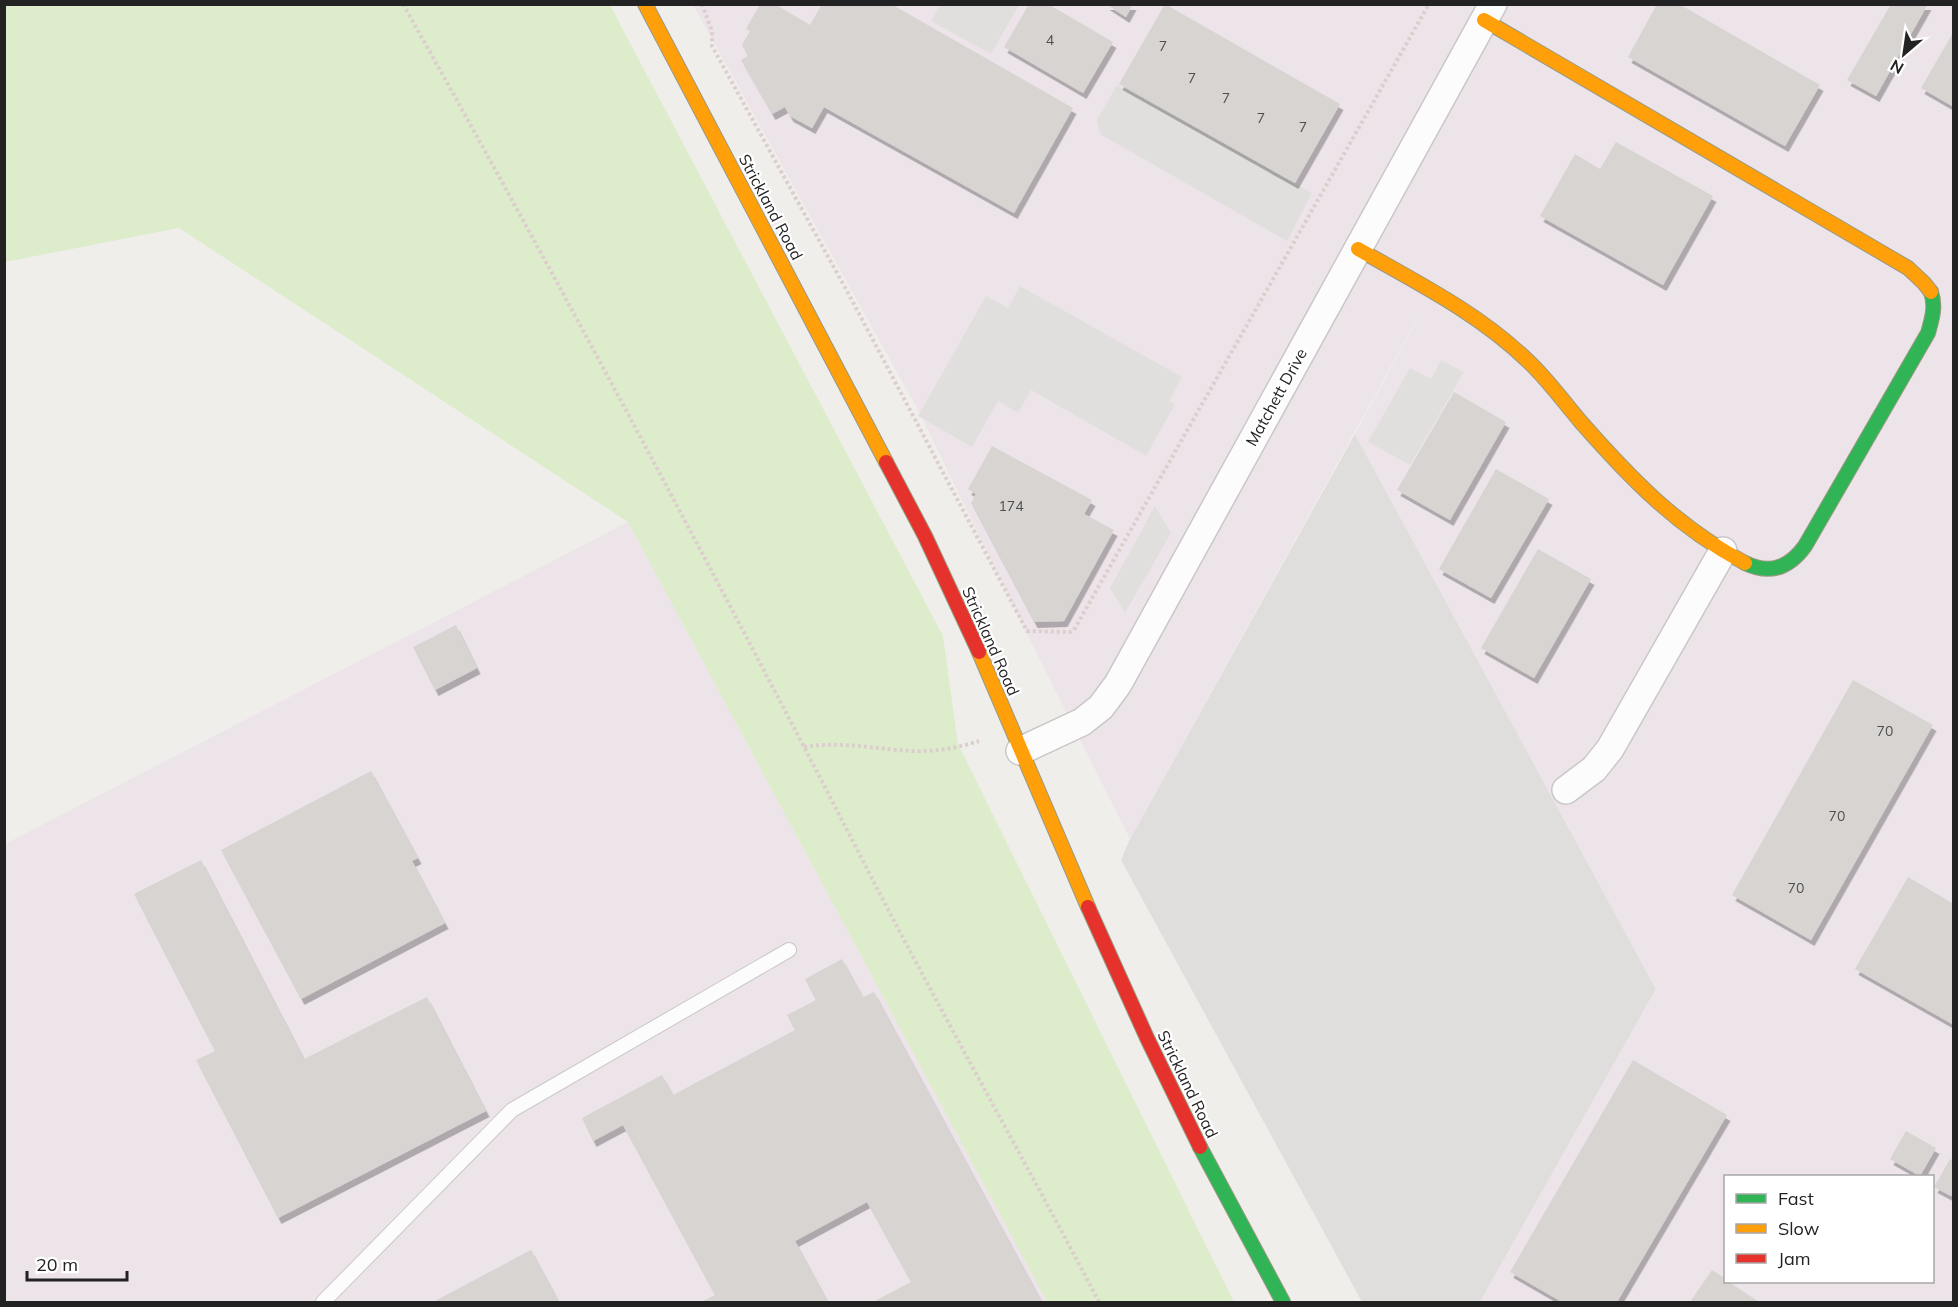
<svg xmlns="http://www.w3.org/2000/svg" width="1958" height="1307" viewBox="0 0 1958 1307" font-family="Mulish,sans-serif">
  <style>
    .residential { fill: #dfdedc }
    .industrial { fill: #ede4e9; fill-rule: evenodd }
    .grass { fill: #ddeccb }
    .parking { fill: #e0dfde }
    .building { fill: #d7d4d2; filter: url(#shadow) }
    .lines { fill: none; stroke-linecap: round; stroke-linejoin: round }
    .lane-casing { stroke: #c9c8c7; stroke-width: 16 }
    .street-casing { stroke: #c9c8c7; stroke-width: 30 }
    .fast-casing { stroke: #999a82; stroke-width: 16 }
    .slow-casing { stroke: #999a82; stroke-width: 16 }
    .jam-casing { stroke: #999a82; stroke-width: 16 }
    .path { stroke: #dccecd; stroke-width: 4; stroke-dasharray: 3 3; stroke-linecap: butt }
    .lane { stroke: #fdfcfc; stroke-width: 14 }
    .street { stroke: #fdfcfc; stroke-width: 27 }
    .fast { stroke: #30b455; stroke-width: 14 }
    .slow { stroke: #ff9f0a; stroke-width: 14 }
    .jam { stroke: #e5322d; stroke-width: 14 }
    .labels { text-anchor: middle; stroke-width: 4.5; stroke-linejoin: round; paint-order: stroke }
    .number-label { font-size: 14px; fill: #4f4e4e }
    .street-label { font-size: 16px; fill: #222; stroke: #fff }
  </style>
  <defs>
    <filter id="shadow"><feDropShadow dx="3.5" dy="6" stdDeviation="0" flood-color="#0004"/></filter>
  </defs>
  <rect width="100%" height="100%" fill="#f0eeeb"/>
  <path class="residential" d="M1355,434L1656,989L1480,1302H1362L1121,860L1130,839Z"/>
  <path class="industrial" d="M693,5H1953V1302H1480L1656,989L1355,434L1454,252L1130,839L1027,634L919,412ZM1726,1176H1932V1282H1726Z
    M628,522L1047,1302H5V844Z"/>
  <path class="grass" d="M5,4L610,5L943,636L958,744L1234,1302H1047L628,522L179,228L5,262Z"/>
  <path class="parking" d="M941,4H1019V5L991,54L931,21Z
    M1117,85L1312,193L1287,241L1100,134L1097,120Z
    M1020,286L1182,377L1169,401L1175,404L1146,456L1031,390L1018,413L998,401L972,447L918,416L986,296L1008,308Z
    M1441,360L1464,372L1410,465L1368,442L1410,368L1431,379Z
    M1155,506L1171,533L1125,613L1110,588Z"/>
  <path class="building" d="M760,4H775L810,25L822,4H891L1073,108L1014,213L824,107L812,128L790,116L785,107L772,114L741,60L748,56L742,45L750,31L746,29Z
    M1029,4H1048L1113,42L1083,93L1004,47Z
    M1106,4H1133L1126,17Z
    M1165,4L1340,104L1295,183L1119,84Z
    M1657,4H1679L1820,85L1785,146L1628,57Z
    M1891,4H1928L1876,96L1847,80Z
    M1954,31V107L1921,88Z
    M1616,142L1713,196L1663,285L1540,216L1575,154L1600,169Z
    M1454,392L1506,422L1450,520L1397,490Z
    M992,446L1092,500L1084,514L1114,530L1064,621L1034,622L971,503L976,494L968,489Z
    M1496,469L1549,499L1491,598L1439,569Z
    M1538,549L1591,579L1534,678L1481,648Z
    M456,625L477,668L435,690L413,647Z
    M1853,680L1933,725L1811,940L1732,895Z
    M371,771L418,858L412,861L445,923L301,999L221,850Z
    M201,860L304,1059L427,997L486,1111L278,1218L196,1060L215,1051L134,894Z
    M1908,877L1954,904V1025L1855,969Z
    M842,959L863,997L874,992L1042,1302H873L911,1282L867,1202L795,1241L828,1302H701L715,1295L623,1125L593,1141L582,1118L662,1075L673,1095L795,1030L787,1015L816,1000L805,979Z
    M1633,1060L1727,1115L1617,1302H1562L1510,1272Z
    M1906,1131L1936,1148L1920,1176L1890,1159Z
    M1950,1159L1954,1161V1195L1952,1194L1951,1196L1934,1187Z
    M531,1250L559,1302H433Z
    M1712,1270L1726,1279V1282H1729L1759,1302H1690Z"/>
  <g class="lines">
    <defs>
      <path id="lane" d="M323,1302L512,1110L789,950"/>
      <path id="street" d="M1020,751L1082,722L1101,707L1118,684L1493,4
        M1566,790L1594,769L1610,749L1723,551"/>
      <path id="fast" d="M1745,563C1770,575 1789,568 1805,546L1928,333C1932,319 1936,306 1931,292
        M1200,1147L1283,1302"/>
      <path id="slow" d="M645,4L886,462
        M1484,20L1908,268L1924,283L1931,292
        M1358,249C1418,283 1480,314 1529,362C1548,380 1563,401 1580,421C1630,478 1677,527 1745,563
        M979,652L1088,907"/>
      <path id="jam" d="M886,462L925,536L979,652
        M1088,907L1147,1038L1200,1147"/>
    </defs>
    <use href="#lane" class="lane-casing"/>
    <use href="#street" class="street-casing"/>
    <use href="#fast" class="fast-casing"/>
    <use href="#slow" class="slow-casing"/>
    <use href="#jam" class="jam-casing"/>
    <path class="path" d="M403,4C541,249 674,498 804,747C842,819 878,892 917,964C977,1077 1040,1189 1099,1302
      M702,4L712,31V46L847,291L1027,631L1070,632L1074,630L1429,4
      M804,747C840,741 875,749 911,751C934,752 957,748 979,741"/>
    <use href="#lane" class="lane"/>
    <use href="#street" class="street"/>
    <use href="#fast" class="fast"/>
    <use href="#slow" class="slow"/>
    <use href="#jam" class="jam"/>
  </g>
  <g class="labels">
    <g class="number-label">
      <text x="1050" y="45">4</text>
      <text x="1163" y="51">7</text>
      <text x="1192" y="83">7</text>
      <text x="1226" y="103">7</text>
      <text x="1261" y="123">7</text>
      <text x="1303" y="132">7</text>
      <text x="1011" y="511">174</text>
      <text x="1885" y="736">70</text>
      <text x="1837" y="821">70</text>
      <text x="1796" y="893">70</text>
    </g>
    <g class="street-label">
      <text transform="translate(771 207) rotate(62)" y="6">Strickland Road</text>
      <text transform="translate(1276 397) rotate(-61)" y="6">Matchett Drive</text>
      <text transform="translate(991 641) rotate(66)" y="6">Strickland Road</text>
      <text transform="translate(1188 1084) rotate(64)" y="6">Strickland Road</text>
    </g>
  </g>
  <rect width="1958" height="1307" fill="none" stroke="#222222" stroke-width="12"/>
  <rect x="1724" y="1175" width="210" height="108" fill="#ffffff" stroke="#a7a7a7" stroke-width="1.5"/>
  <rect x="1736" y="1194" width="30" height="9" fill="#30b455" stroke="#a7a7a7" stroke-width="1.5"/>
  <text x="1778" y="1205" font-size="18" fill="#222222">Fast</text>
  <rect x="1736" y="1224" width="30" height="9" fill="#ff9f0a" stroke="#a7a7a7" stroke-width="1.5"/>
  <text x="1778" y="1235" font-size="18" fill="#222222">Slow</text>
  <rect x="1736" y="1254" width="30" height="9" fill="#e5322d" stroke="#a7a7a7" stroke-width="1.5"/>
  <text x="1778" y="1265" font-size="18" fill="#222222">Jam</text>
  <g transform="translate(1904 54) rotate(209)" stroke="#ffffff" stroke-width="4.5" paint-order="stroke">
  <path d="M0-4.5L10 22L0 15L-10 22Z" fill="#222222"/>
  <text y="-9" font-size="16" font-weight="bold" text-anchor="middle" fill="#222222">N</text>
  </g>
  <path d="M27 1271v9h100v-9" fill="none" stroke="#222222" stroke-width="3"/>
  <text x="36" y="1271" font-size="18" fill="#222222" stroke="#ffffff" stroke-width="4.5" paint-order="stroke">20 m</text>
</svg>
